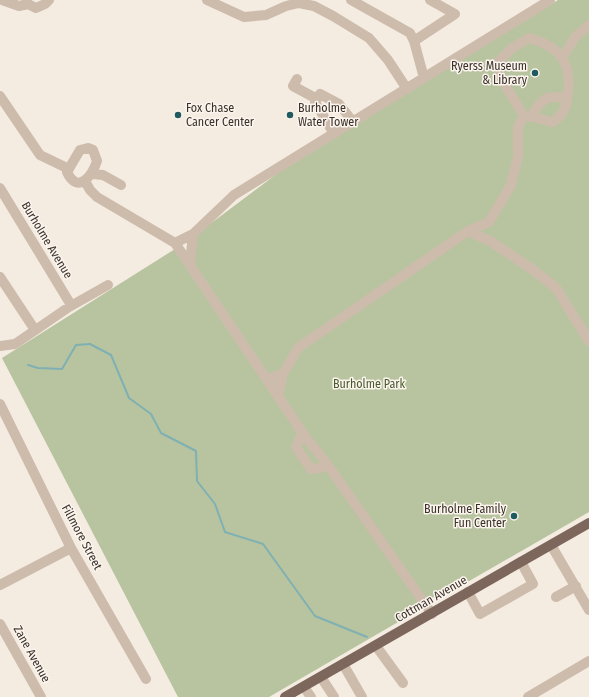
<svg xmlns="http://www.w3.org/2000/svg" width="589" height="697" viewBox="0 0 589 697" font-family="'Fira Sans Condensed',sans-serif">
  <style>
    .green { fill: #b8c4a0 }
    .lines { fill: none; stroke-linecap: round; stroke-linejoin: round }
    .stream { stroke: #7fb0b2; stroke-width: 2 }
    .minor { stroke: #cdbbac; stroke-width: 10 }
    .major { stroke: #7d675c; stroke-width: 10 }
    .poi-dot { fill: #1f5a5e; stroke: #fbf5ee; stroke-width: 1.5 }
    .labels { text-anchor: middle; stroke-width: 3; stroke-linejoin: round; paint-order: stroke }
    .poi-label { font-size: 12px; fill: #3b302b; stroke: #fbf5ee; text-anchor: end }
    .street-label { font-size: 12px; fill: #3b302b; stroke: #fbf5ee }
    .park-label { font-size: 12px; fill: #4a5a2e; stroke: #fbf5ee }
  </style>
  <rect width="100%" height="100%" fill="#f4ebe1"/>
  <path class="green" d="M558,0H589V512L457,588C444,590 434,597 422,604L424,607L269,697H178L2,358L175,249L182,259L198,233L278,173Z"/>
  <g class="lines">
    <path class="stream" d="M28,365L38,368L62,369L76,345L90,344L111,355L129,398L151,414L161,433L196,451L197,481L215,504L225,532L263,544L315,616L367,637"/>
    <path class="minor" d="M2,0L19,6L28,4L36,8L45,4L49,0
      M207,0L244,17L266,15L286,6L299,3L314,6L333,16L369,38L388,60L407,89
      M351,0L410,33L414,41L455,14L430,0
      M529,38C559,46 572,62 568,93C566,108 565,113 553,122C542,121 535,115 524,116L500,77L498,62L512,48Z
      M414,41L424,78
      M563,57L575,37L589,25
      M297,79L293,86L317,99
      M0,96L40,155L69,169
      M532,115C542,98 547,95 567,98
      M334,134L315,102L320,94L339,104L353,122
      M88,148L93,150L97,161C92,176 78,195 67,172L80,150Z
      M93,174L103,175L121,185
      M85,181L90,190L97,197L175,243L304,435L327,464L432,614
      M0,188L71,305
      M468,231L490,241L532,269L556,288L589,341
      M175,243L193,234L234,195L550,0
      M190,263L193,234
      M0,277L35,330
      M0,346L15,344L69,307L108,285
      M267,379L283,374L298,348L468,231L489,222L511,185L518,156V127L524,116
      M278,397L283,374
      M0,404L71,548L146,679
      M304,435L300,438L296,447L311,469L320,468L327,464
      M551,545L589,610
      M0,585L71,548
      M468,592L480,614L533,584L521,562
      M556,597L576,586
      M0,624L41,697
      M376,646L403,683
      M343,664L362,697
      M321,677L334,697
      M304,687L311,697
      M528,697L589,661"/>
    <path class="major" d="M285,697L589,523"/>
  </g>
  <g class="poi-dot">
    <circle cx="535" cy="73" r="4"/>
    <circle cx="178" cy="115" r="4"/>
    <circle cx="290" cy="115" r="4"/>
    <circle cx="514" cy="516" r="4"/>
  </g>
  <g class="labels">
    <g class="poi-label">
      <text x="527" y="70">Ryerss Museum<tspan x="527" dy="14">&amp; Library</tspan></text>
      <text x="186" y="112" text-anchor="start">Fox Chase<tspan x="186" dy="14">Cancer Center</tspan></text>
      <text x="298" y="112" text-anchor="start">Burholme<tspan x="298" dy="14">Water Tower</tspan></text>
      <text x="506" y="513">Burholme Family<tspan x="506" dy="14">Fun Center</tspan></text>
    </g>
    <g class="street-label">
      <text transform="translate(47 240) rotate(59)" y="4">Burholme Avenue</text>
      <text transform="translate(82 537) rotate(62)" y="4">Fillmore Street</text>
      <text transform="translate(431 599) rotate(-30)" y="4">Cottman Avenue</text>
      <text transform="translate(32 654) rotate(61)" y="4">Zane Avenue</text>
    </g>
    <g class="park-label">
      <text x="369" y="388">Burholme Park</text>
    </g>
  </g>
</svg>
